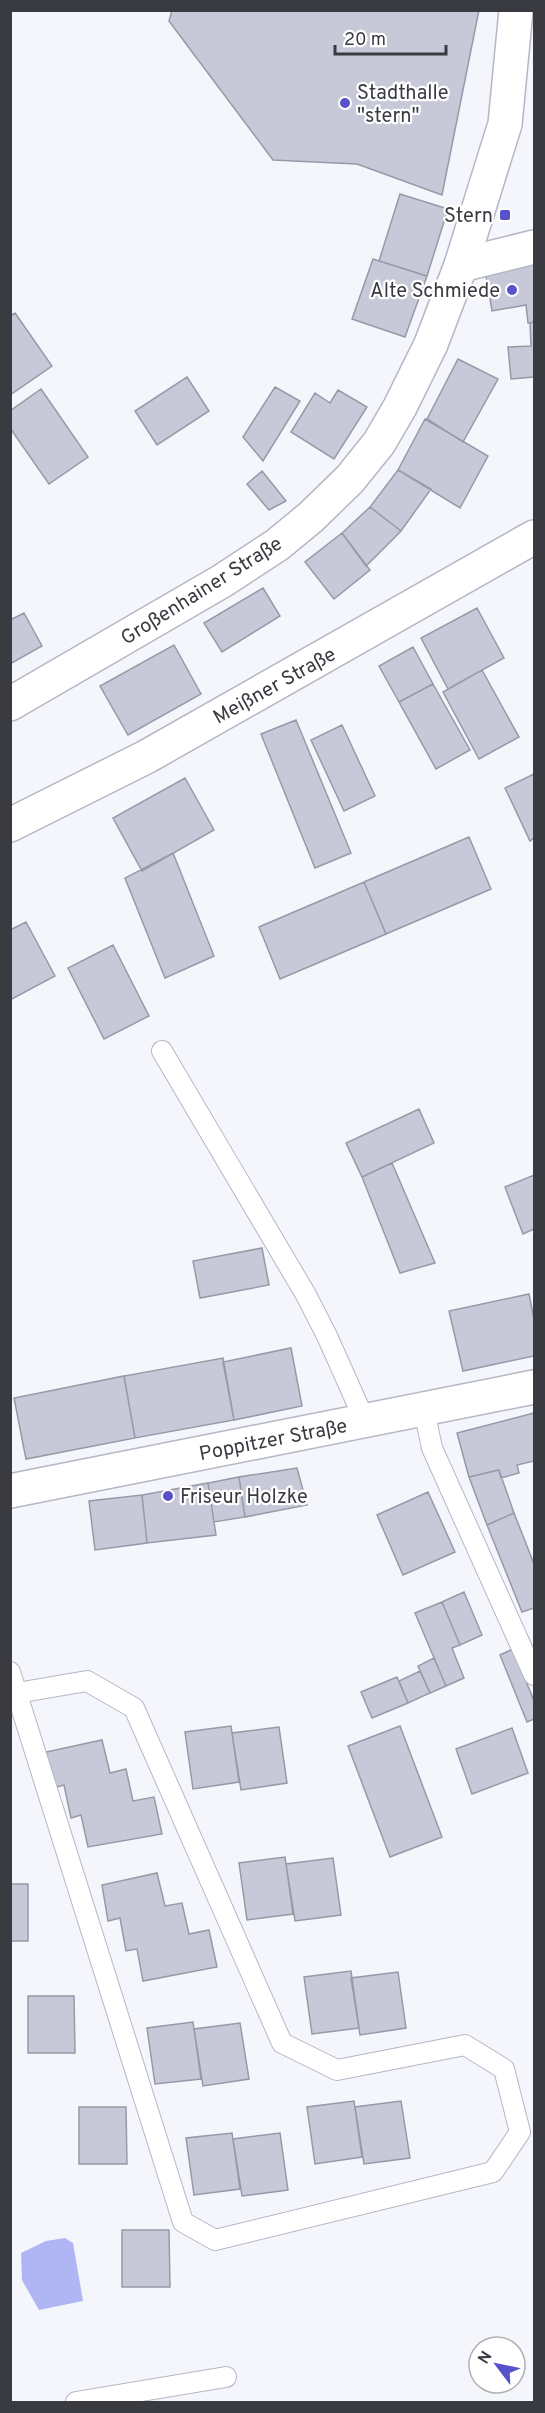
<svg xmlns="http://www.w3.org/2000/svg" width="545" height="2413" viewBox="0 0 545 2413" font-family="Overpass,sans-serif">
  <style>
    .water { fill: #b0b6f4 }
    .building { fill: #c7c9d9; stroke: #9799a8; stroke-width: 1.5 }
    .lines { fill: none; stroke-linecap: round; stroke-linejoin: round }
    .service-casing { stroke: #b5b7c6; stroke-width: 22 }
    .minor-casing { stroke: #b5b7c6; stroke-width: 36 }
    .tertiary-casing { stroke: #b5b7c6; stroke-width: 36 }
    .secondary-casing { stroke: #b5b7c6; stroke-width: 36 }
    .service { stroke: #fff; stroke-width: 20 }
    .minor { stroke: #fff; stroke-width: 33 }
    .tertiary { stroke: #fff; stroke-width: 33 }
    .secondary { stroke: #fff; stroke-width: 33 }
    .poi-dot { fill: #5852ca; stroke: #fff; stroke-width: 2 }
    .labels { text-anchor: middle; stroke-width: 4.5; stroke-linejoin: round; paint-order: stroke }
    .poi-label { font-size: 20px; fill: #3a3b41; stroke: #fff; text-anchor: start }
    .street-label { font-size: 20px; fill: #3a3b41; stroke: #fff }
  </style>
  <rect width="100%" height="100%" fill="#f5f6fc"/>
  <path class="water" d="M65,2238L73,2243L83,2301L39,2310L22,2280L21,2253L46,2241Z"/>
  <path class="building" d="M172,10H479L442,195L357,164L273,160L169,21Z
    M400,194L448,209L427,276L379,261Z
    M373,259L427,276L405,337L352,319Z
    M534,264V322L528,323L526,305L492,311L486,276Z
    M15,313L52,366L10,395V316Z
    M534,322V377L511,379L508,347L531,346L530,323Z
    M458,359L498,379L463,442L427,419Z
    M187,377L209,411L157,445L135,411Z
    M275,387L300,401L263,461L243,437Z
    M41,389L88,457L49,484L10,428V411Z
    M338,390L367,407L334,459L291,432L315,393L330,403Z
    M425,419L488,456L460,508L398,470Z
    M398,470L431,489L401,531L370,507Z
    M262,471L286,501L269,510L247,484Z
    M370,507L401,531L366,566L342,533Z
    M342,533L370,570L334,599L305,562Z
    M263,588L280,616L222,652L204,623Z
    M477,608L504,658L448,689L421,638Z
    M24,613L42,646L10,664V620Z
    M174,645L201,694L128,735L100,686Z
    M413,647L433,684L399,702L379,666Z
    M482,670L519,737L479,759L443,692Z
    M433,684L470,750L436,769L399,702Z
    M296,720L351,853L315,868L261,734Z
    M342,725L375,796L344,811L311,740Z
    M534,774V838L530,841L505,788Z
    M185,778L214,830L142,871L113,818Z
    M469,837L491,889L386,934L364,882Z
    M173,853L214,956L165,978L125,878Z
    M364,882L386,934L280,979L259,927Z
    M26,922L55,976L10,1000V930Z
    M113,945L149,1016L104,1039L68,968Z
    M419,1109L434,1143L362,1177L346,1143Z
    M392,1163L435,1263L400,1273L362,1177Z
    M534,1175V1229L523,1234L505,1187Z
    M262,1248L269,1285L200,1298L193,1261Z
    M529,1294L534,1319V1356L463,1371L449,1311Z
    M291,1348L302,1406L234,1420L223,1362Z
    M223,1358L234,1420L135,1438L124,1376Z
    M124,1376L135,1438L26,1459L14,1398Z
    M534,1413V1461L517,1465L519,1473L501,1478L499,1470L469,1477L457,1433Z
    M297,1468L307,1505L245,1517L239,1477Z
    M499,1470L514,1513L487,1525L469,1477Z
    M239,1477L245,1517L214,1522L208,1483Z
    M208,1483L216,1535L147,1543L142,1495Z
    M428,1492L455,1552L403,1575L377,1515Z
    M142,1495L147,1543L95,1550L89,1501Z
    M514,1513L534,1564V1608L522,1612L487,1525Z
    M464,1592L482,1635L460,1645L442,1602Z
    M442,1602L460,1645L452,1648L464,1678L446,1686L415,1613Z
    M513,1649L534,1701V1719L527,1722L500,1655Z
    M434,1658L446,1686L430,1693L418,1666Z
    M420,1671L430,1693L408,1703L399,1681Z
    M397,1677L408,1703L372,1718L361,1692Z
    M231,1726L239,1782L193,1789L185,1732Z
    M400,1726L442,1837L390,1857L348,1746Z
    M279,1727L287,1783L241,1790L232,1733Z
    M512,1728L528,1773L472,1794L456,1749Z
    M102,1740L110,1773L126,1769L133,1801L154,1797L162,1834L88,1847L81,1815L71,1818L64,1785L53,1788L46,1752Z
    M285,1857L293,1914L247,1920L239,1863Z
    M333,1858L341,1915L295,1921L286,1864Z
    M157,1873L165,1906L182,1903L189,1934L209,1930L217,1967L143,1981L137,1949L126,1951L120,1918L108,1921L102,1885Z
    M10,1884H28V1941H10Z
    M351,1971L359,2028L312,2034L304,1977Z
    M398,1972L406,2028L360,2035L351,1978Z
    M28,1996H74L75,2053H28Z
    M193,2022L201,2079L155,2084L147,2028Z
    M240,2023L249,2079L203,2086L194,2029Z
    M354,2101L362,2157L315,2164L307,2107Z
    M401,2101L410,2158L364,2164L355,2107Z
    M79,2107H126L127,2164H79Z
    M232,2133L240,2189L194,2195L186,2138Z
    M280,2133L288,2190L242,2196L233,2139Z
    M122,2230H169L170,2287H122Z"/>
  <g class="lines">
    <defs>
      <path id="service" d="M162,1051L306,1295L327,1336L365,1421
        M424,1410L432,1448L534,1675
        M10,1672L183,2222L215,2240L493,2172L520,2132L504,2069L465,2045L337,2070L282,2043L134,1708L87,1681L17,1693
        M76,2402L226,2377"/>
      <path id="minor" d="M461,265L534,247
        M10,1491L534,1387"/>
      <path id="tertiary" d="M10,704L222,581L277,545L311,517L350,479L379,443L400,407L431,344L461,265L505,124L516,10"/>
      <path id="secondary" d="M10,825L146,757L534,537"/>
    </defs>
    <use href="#service" class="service-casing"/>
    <use href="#minor" class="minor-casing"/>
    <use href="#tertiary" class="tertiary-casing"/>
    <use href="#secondary" class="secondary-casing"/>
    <use href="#service" class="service"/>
    <use href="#minor" class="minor"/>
    <use href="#tertiary" class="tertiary"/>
    <use href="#secondary" class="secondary"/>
  </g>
  <g class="poi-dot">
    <circle cx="345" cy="103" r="6"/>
    <rect x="499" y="209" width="12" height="12" rx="3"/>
    <circle cx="512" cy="290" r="6"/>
    <circle cx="168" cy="1496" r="6"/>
  </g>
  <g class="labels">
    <g class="poi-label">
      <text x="357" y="99">Stadthalle<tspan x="357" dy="23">"stern"</tspan></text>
      <text x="493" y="222" text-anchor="end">Stern</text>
      <text x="500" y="297" text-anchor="end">Alte Schmiede</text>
      <text x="180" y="1503">Friseur Holzke</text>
    </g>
    <g class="street-label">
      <text transform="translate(201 590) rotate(-32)" y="7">Großenhainer Straße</text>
      <text transform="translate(274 685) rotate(-29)" y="7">Meißner Straße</text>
      <text transform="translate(273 1439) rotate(-11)" y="7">Poppitzer Straße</text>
    </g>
  </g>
  <rect width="545" height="2413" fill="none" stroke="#3a3b41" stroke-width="24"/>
  <g transform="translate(497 2365) rotate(302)"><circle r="28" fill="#ffffff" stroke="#b0b1b3" stroke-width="1.5"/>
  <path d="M0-4.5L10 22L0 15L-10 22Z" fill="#5852ca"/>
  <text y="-9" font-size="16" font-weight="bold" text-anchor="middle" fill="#3a3b41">N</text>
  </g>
  <path d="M335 45v9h111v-9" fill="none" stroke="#3a3b41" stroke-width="3"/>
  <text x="344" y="45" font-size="18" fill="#3a3b41" stroke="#ffffff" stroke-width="4.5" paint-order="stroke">20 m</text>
</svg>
